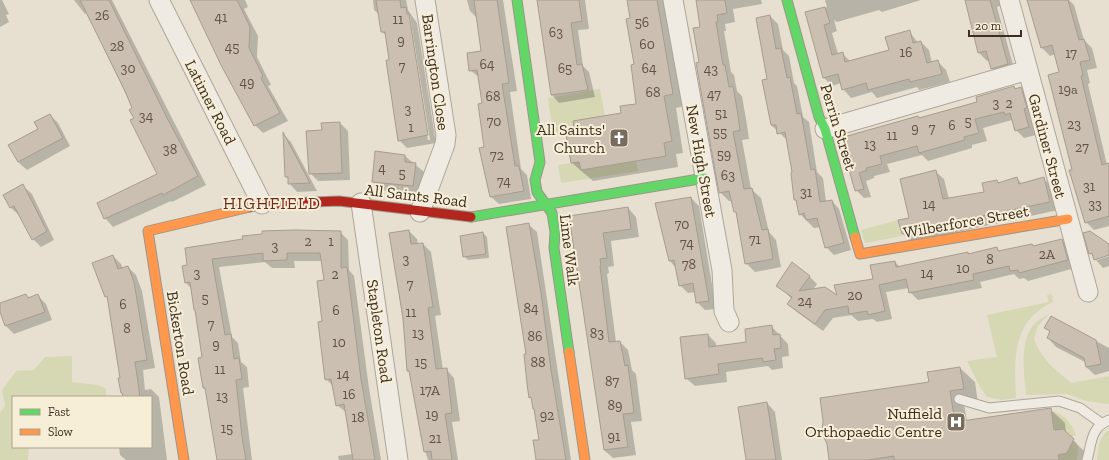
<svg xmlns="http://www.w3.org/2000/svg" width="1109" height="460" viewBox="0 0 1109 460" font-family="'Zilla Slab',serif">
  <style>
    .green { fill: #d6d7b3 }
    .shadow { fill: #0003; fill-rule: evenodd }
    .building { fill: #cbbfb2; stroke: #a89c90 }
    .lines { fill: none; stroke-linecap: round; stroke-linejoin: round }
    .lane-casing { stroke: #ada599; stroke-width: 11 }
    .street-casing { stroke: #ada599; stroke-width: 21 }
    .fast-casing { stroke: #9c958a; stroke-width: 11 }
    .slow-casing { stroke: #9c958a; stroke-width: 11 }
    .jam-casing { stroke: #9c958a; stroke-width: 11 }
    .lane { stroke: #efebe3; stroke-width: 9 }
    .street { stroke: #efebe3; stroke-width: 19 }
    .fast { stroke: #63d668; stroke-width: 9 }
    .slow { stroke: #ff974d; stroke-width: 9 }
    .jam { stroke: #b3261e; stroke-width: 9 }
    .labels { text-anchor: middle; stroke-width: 4; stroke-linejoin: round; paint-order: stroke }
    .number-label { font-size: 14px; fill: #605244 }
    .street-label { font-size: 16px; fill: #3d2e20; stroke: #f7eed8 }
    .poi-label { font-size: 16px; fill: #3d2e20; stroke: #f7eed8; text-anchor: end }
    .neighbourhood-label { font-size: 17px; letter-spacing: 1px; fill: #6b2e1e; stroke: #f7eed8 }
  </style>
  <rect width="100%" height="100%" fill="#e7e0d1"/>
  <path class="green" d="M600,89L605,116L575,130L553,133L548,98Z
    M636,161L638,171L561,183L558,165L579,162L581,170Z
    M898,220L902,236L865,243L861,230Z
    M1052,294L1053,302C1012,321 1014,358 1016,398L1002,400L987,397L980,387L967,361L997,357L987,315L1049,302L1047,295Z
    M1050,313L1038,326L1034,338C1040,358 1056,371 1072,383L1109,376V404L1086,401L1067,394L1026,395C1024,373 1019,342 1034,324C1038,320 1046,316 1050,313Z
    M72,356V382L98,385L106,389V397H13V447H29L28,460H0V413L5,406L2,390L16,371L34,370L45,357Z
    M1051,412C1064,412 1072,424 1076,435L1072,437L1063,429L1054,430Z
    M1109,429V460H1097C1098,447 1099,438 1109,429Z
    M1075,441L1078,447L1077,460H1059L1058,455L1067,453L1072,442Z"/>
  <path class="shadow" d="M0,0H2L9,14L6,15L9,22L0,27Z
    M74,0H112L206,185L172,202L171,201L113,227L105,218L158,175L135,119L133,109L87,13L85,14Z
    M191,0H245L248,7L244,9L258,36L257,57L271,85L268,86L288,121L263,133L255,125Z
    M373,0H406L408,10L417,23L436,143L407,148L399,140L387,36L382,32L380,15L374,10ZM408,14L410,16L430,140H428Z
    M467,0H503L517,91L510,92L521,169L527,175L531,199L499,204L490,196L485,148L484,104L480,78L470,70L482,52L478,19L470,11Z
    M538,0H585L589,29L578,30L583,66L589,72L595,97L559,103L552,95Z
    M633,0H666L684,106L676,108L683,153L676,154L678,167L593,181L572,163L576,135L622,114L637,105L631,19Z
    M697,0H761L762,4L733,9L735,22L725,24L726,31H724L731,72L734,75L737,91L742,96L747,125L749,139L742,140L751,189L761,198L769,232L776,240L781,267L755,272L746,263L737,214L732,201H729L720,192L700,63L702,27Z
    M825,0H921L882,12L879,10L837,22L834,20L837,31L832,33L838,54L842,53L851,62L890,51L909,31L918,43L921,42L929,50L932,63L938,62L946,70L950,82L919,90L917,87L877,98L872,92L851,98L843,89L841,83L832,86L824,78L806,13L827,7Z
    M966,0H1001L1002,5L997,7L1015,72L1000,77L992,69L989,60L987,61L979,53Z
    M1028,0H1069L1074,5L1084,40L1092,48L1097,68L1087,70L1090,83L1088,84L1107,165L1109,164V226L1094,230L1086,222L1073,170L1060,73L1056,54L1050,56L1042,48Z
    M770,16L778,24L783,50L789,56L794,83L797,86L803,117L809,122L817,172L823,178L826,202L832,201L839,209L851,250L834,255L826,247L821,227L814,228L800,214L798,202L795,200L793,173L788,141L771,125L768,80Z
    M1013,87L1016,90L1021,89L1029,97L1036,135L1024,138L1016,130L1012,120L983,128L987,141L972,145V148L928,161L922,155L887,164L890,172L874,176V178L866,181L871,197L864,198L856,190L842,138L978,103Z
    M50,115L58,123L70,146L27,170L18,162L9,145L39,129Z
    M340,123L348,131L350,180L318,181L310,173L323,131Z
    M284,135L291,142L317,191L297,192L289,183V180L286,176Z
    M405,156L424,172L421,194L382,190L373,182Z
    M935,171L944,179L949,199L985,193L997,181L1000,183L1017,178L1022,184L1043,178L1052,187L1058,210L911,242L903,234Z
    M23,186L32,194L54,240L41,247L33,239L20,216L11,208L4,196Z
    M691,198L699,206L716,309L705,310L697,302L695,292L688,293L680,285L676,268L670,261Z
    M628,208L636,217L639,237L611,241L614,266L608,267L609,273L607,274L616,342H620L628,350L632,370L636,374L642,421L631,422L636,455L613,458L604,450L570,217Z
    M528,224L537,232L571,460H537L540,440L532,399L530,397Z
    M409,231L417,239L418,244H423L431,252L441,315L435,316L443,370L446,369L454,378L460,421L452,422L458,460H428L421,438L410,373L408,371V356L390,234Z
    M340,232L348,240L349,270L354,276L369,388L381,460H339L338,456L353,454L347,413L337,405L334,387L326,379L323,322L325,281L322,261H294L295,268H272L265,262L219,267L232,337L238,343L241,362L247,367L249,387L243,388L252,460H218L207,391L203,388V358L192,289L186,283L189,266L186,248Z
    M483,233L487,237L489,258L468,260L464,256Z
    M1062,240L1070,248L1075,268L1028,281L1024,278L1019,279L1014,274L980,282L982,288L918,300L910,292L909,288L886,292L892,319L877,322L873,319L858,321L851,315L833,318L823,331L797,312L789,304L792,299L778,286L809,276L817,284L813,290L838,298L875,280L895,262L900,267L967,253L969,255L997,248L1000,252L1034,247Z
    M1109,245V254L1096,258L1097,260L1109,256V266L1103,268L1090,253Z
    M113,256L121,264L123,269L128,267L136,275L142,291L155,368L143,370L145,390L151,389L159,397L167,460H126L120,455L119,447H151V397H123L109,299L106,296Z
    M26,295L30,299L38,296L46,304L52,320L14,334L6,326L0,304Z
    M1051,317L1109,348V371L1095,375L1086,367L1085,362L1056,347L1048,338L1051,333L1046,328Z
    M771,326L788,344L789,356L782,357L783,368L772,370L768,366L726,372L727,382L695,386L686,378L708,335L716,343V347L747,343Z
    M960,368L975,382L978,403L964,405L967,421L1050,409L1065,423L1066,433L1088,455L1085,460H830L930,383Z
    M767,403L775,412L782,460H747Z"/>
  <path class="building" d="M80,0H109L168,120L198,176L163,195L162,193L104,219L97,203L157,174L130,120L134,118L129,110L132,108L125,91Z
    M190,0H237L250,27L249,48L263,76L261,78L280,113L254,126L222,67Z
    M376,0H400L401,8L406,7L407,14H409L428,135L398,141L386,60H389L385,32H381Z
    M474,0H497L509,83L502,84L515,166H519L524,191L490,197L479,148L484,147L478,104L482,103L477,70L469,71L467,53L481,51Z
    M537,0H579L582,21L571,23L577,65L582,64L588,90L551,95Z
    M627,0H657L673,94L664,96L672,141L664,143L666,156L581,170L579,162L571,163L566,135L575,134L573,121L621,113L620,106L636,104L631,65L634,64L626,19L630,18Z
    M696,0H725L727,13L717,15L718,22H716L723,65H725L729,87L733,86L738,115L740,130L733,132L744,189L752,188L762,230L768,229L773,259L745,264L736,212H734L729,191L719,193L696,63L699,62L693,28L700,27Z
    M965,0H990L1008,64L991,69L986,51L978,53Z
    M1027,0H1068L1079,40L1084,39L1090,60L1080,62L1083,75L1081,76L1102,165L1109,163V216L1085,223L1069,170H1072L1048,75L1059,72L1052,45L1041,48Z
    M825,7L830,23L824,25L832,55L843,52L845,62L889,50L885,37L910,30L913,43L921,41L927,63L938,60L942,74L910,82L909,79L868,90L866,83L842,90L838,74L823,78L805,12Z
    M770,15L776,49L781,48L787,78L790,77L797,114L801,113L811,170L815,169L820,202L832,200L844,243L825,248L817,218L806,220L804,213L799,215L796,200H794L791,173L792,172L785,132L777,134L776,125H771L762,80L767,79L756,18Z
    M1014,86L1015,89L1021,87L1027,108L1024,109L1029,127L1015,131L1010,113L1005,115L1004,112L975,119L979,133L964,137L965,140L919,153L917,146L880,156L882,164L866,168L867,170L859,173L864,189L855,191L840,138L918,116L919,118L977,102L976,97Z
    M50,114L63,138L18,162L8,145L38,129L34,122Z
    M340,122L342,173L309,174L306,131L322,130L321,123Z
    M283,132L310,183L288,184V177H285Z
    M375,151L405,155V162L416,163L413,186L372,182Z
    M936,170L943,199L984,192L982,183L997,180L998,183L1017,177L1019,184L1044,177L1050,202L954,222L955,225L902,234L898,220L909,218L900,179Z
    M23,184L47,231L32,240L14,206L10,208L3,195Z
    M691,197L709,301L696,303L693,283L679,286L674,260L669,261L655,203Z
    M628,207L631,229L603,233L607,258L600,259L601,265L600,266L609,342L620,341L625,366L628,365L634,413L623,414L628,447L604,450L569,216Z
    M529,223L541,293L551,370L566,460H536L533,440H539L534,409H533L531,397L529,398L527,384L524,354H526L506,227Z
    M295,230L341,231V268L347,267L361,379L375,460H353L344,404L336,406L331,379L325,380L318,322L322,321L317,281L324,280L320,253H287V260L263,261V253L212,259L225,335L231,334L234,359L239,358L242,379L236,380L242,437L246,460H217L205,388H203L198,358L202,357L195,310H194L190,282L185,283L182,266L187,265L185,248L243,239L242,236L262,234V231Z
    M409,230L411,244L423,243L433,307L428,308L436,369L447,368L452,413L445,414L452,460H432L431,451L424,452L409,371H407L403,318L389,233Z
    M1090,231L1109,244V255L1094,260L1092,253L1089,254L1083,233Z
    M483,232L486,254L463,257L460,236Z
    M1062,239L1068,260L1019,273L1018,270L1010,271L1009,266L973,274L974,280L909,293L906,279L879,285L885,311L868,315L867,311L849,314L848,306L825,310L815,324L787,304L792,297L776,286L792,262L810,276L799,291L825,287L837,295L834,285L873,279L870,265L895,261L896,267L968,252V254L997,247L998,251L1032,244L1033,246Z
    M113,255L118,269L128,266L134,282L147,360L135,362L140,397H123L122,393H121L118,378H120L107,296L105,297L92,263Z
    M26,294L28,298L38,294L45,312L5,326L0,312V303Z
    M1051,316L1096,340L1101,364L1086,367L1084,358L1047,338L1050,331L1044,328Z
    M772,325L773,335L780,334L781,348L774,349L776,360L763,362L762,358L718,364L719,374L685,379L680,337L708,334L709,347L746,342L745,329Z
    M960,367L964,389L950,391L955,422L1051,408L1054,430L1063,429L1074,439L1067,453L1058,455L1059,460H894V456L868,460H829L827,444L822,433L823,421L820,398L929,382L927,372Z
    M767,402L776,460H746L738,407Z"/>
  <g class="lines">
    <defs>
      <path id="lane" d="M959,399L989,408L1059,401L1080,408L1101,423
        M1087,460C1092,443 1090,428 1109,420"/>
      <path id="street" d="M159,0L262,204
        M673,0L722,270L724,311L729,322
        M1009,0L1088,292
        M825,129L1028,70
        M361,203L398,460
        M420,212L445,144L446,135L425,0"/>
      <path id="fast" d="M517,0L540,162L535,180L537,192L552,213L555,232L554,248L569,352
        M787,0L819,117L825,129L855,237
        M471,217L705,178"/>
      <path id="slow" d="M855,237L860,254L1068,219
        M569,352L585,460
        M184,460L148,231L250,207"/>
      <path id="jam" d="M250,207L262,204L339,201L471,217"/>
    </defs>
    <use href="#lane" class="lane-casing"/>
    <use href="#street" class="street-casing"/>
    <use href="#fast" class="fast-casing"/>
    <use href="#slow" class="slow-casing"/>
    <use href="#jam" class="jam-casing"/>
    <use href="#lane" class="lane"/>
    <use href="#street" class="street"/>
    <use href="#fast" class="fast"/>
    <use href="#slow" class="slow"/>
    <use href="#jam" class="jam"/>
  </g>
  <defs>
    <symbol id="church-square" viewBox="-11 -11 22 22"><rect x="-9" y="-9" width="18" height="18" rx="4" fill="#786c5e" stroke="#f7eed8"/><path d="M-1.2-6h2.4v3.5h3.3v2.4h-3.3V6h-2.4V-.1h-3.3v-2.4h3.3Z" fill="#fff"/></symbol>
    <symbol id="hospital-square" viewBox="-11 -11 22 22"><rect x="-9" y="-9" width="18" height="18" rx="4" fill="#786c5e" stroke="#f7eed8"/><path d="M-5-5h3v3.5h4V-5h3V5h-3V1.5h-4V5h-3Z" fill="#fff"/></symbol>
  </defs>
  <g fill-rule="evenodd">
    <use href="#church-square" x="608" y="127" width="22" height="22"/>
    <use href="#hospital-square" x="945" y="411" width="22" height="22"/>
  </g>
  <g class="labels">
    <g class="number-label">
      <text x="102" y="20">26</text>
      <text x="221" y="22">41</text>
      <text x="398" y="24">11</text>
      <text x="642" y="27">56</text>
      <text x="556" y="37">63</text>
      <text x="401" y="45">9</text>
      <text x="647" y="49">60</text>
      <text x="117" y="51">28</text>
      <text x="232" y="52">45</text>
      <text x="906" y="57">16</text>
      <text x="1071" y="58">17</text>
      <text x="487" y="69">64</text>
      <text x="402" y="71">7</text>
      <text x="128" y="73">30</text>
      <text x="565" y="73">65</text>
      <text x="649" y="73">64</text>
      <text x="711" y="74">43</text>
      <text x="247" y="87">49</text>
      <text x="1068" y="94">19a</text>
      <text x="653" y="97">68</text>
      <text x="714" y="99">47</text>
      <text x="493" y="101">68</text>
      <text x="996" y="108">3</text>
      <text x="1009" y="108">2</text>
      <text x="408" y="114">3</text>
      <text x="721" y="118">51</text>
      <text x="146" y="121">34</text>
      <text x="494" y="126">70</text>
      <text x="968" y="126">5</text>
      <text x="1074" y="129">23</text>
      <text x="952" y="130">6</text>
      <text x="411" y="132">1</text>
      <text x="915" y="133">9</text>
      <text x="932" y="133">7</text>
      <text x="720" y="137">55</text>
      <text x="892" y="140">11</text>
      <text x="870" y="149">13</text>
      <text x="1082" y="152">27</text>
      <text x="170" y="154">38</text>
      <text x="724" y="159">59</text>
      <text x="497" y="160">72</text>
      <text x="382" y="173">4</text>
      <text x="402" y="178">5</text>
      <text x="728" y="180">63</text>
      <text x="504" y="186">74</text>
      <text x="1089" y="191">31</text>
      <text x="806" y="197">31</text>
      <text x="929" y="209">14</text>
      <text x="1095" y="209">33</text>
      <text x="682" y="229">70</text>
      <text x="755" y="244">71</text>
      <text x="308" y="246">2</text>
      <text x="331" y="246">1</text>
      <text x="687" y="248">74</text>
      <text x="275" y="251">3</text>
      <text x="1047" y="259">2A</text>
      <text x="406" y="264">3</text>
      <text x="990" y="264">8</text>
      <text x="689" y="269">78</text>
      <text x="963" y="273">10</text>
      <text x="197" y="278">3</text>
      <text x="927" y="278">14</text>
      <text x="335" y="279">2</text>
      <text x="410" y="289">7</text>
      <text x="855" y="300">20</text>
      <text x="205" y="303">5</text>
      <text x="805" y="306">24</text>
      <text x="123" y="309">6</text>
      <text x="531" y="313">84</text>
      <text x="336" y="315">6</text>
      <text x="411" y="317">11</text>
      <text x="211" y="329">7</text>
      <text x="127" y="333">8</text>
      <text x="418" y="338">13</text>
      <text x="597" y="338">83</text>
      <text x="535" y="341">86</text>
      <text x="339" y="347">10</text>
      <text x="216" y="349">9</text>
      <text x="421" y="367">15</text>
      <text x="538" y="367">88</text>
      <text x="220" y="374">11</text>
      <text x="343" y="379">14</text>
      <text x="612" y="386">87</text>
      <text x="430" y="395">17A</text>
      <text x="349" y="399">16</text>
      <text x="222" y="401">13</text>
      <text x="615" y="410">89</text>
      <text x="432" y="419">19</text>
      <text x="547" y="420">92</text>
      <text x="358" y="422">18</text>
      <text x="227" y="433">15</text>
      <text x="614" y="441">91</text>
      <text x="435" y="443">21</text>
    </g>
    <g class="street-label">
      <text transform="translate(436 72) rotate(82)" y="6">Barrington Close</text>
      <text transform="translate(211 102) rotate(63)" y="6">Latimer Road</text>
      <text transform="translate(839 127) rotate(73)" y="6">Perrin Street</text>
      <text transform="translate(1048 146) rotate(75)" y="6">Gardiner Street</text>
      <text transform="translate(702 161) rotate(80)" y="6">New High Street</text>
      <text transform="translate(416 195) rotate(7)" y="6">All Saints Road</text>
      <text transform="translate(966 221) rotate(-10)" y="6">Wilberforce Street</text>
      <text transform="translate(570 250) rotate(83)" y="6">Lime Walk</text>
      <text transform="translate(380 331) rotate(82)" y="6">Stapleton Road</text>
      <text transform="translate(181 343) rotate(81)" y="6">Bickerton Road</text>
    </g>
    <g class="poi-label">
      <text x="605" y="135">All Saints'<tspan x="605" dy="18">Church</tspan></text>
      <text x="942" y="419">Nuffield<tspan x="942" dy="18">Orthopaedic Centre</tspan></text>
    </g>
    <g class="neighbourhood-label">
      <text x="272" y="209">HIGHFIELD</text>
    </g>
  </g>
  <rect x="12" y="396" width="140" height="52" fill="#f7eed8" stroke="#ada18e"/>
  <rect x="20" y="409" width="20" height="6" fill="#63d668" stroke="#ada18e"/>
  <text x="48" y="416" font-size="12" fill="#3d2e20">Fast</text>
  <rect x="20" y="429" width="20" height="6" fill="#ff974d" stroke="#ada18e"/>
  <text x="48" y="436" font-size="12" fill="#3d2e20">Slow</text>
  <path d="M969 30v6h52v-6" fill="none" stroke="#3d2e20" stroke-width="2"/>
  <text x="975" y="30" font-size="12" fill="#3d2e20" stroke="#f7eed8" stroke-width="3" paint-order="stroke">20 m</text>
</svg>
